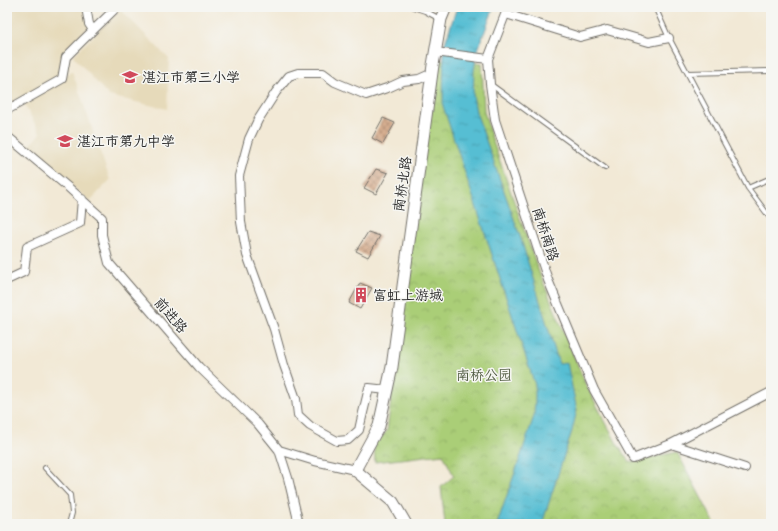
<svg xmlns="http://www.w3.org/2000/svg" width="778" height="531" viewBox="0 0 778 531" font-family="Pangolin,'LXGW WenKai TC',sans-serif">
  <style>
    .built { fill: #e6daba }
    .park { fill: url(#park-crowns); stroke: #6a7c51 }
    .water { fill: url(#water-ripples); stroke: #40747f }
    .building { fill: url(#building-cross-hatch) }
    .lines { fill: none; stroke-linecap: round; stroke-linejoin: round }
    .service-casing { stroke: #716e67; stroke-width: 6 }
    .minor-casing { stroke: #716e67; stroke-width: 10 }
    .tertiary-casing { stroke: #716e67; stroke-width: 13 }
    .service { stroke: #fff; stroke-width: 4 }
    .minor { stroke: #fff; stroke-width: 8 }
    .tertiary { stroke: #fff; stroke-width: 11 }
    .labels { text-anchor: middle; stroke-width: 3; stroke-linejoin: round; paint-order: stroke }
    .poi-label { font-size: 14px; fill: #2b2b2b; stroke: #f6f6f2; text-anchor: start }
    .street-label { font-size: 14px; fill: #2b2b2b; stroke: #f6f6f2 }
    .park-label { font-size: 14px; fill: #515c42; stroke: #f6f6f2 }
  </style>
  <defs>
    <pattern id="park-crowns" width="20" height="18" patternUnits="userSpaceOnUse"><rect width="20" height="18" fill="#aace77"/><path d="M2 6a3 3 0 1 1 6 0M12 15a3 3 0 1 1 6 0" fill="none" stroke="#92b167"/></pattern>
    <pattern id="water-ripples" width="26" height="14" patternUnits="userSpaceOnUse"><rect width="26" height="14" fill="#56bed3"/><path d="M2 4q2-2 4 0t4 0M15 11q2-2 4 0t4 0" fill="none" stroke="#479bab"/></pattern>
    <pattern id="building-cross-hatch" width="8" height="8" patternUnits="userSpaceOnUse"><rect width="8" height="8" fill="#d6ae90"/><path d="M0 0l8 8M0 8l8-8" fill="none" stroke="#ae8e76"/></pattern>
  </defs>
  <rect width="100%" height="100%" fill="#f6f6f2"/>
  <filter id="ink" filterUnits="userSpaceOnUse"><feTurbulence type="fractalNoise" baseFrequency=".025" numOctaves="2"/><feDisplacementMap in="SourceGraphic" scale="8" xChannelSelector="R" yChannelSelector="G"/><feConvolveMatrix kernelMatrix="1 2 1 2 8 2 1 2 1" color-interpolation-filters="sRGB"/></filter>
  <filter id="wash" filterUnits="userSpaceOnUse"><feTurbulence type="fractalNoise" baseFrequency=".012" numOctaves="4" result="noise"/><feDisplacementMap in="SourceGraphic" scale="16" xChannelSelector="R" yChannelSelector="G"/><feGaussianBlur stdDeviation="0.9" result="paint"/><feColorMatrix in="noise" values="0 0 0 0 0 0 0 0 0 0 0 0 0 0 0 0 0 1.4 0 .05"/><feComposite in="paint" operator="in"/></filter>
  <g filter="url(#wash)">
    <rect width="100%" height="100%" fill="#f2e9d6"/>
    <path class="built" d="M7,7H86L93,30L66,57L63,77L72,71L110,180L90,201L28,148L40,133L23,102L7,110Z
      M120,9L169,59L167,109L109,96L73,56Z"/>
    <path class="park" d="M434,60L482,63L484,111L491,136L539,272L586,385L616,442L629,462L677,452L715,524H445L441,487L454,476L443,454L375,462L374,444L387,431Z"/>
    <path class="water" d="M457,7H494L477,52L474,70L473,95L476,112L521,239L559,364L567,363L577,410L572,431L542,524H497L521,455L534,416L535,400V385L443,106L444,46Z"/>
    <g id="blocks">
      <path class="building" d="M383,118L395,123L383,144L372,138Z
        M376,169L388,173L376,194L364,188Z
        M368,232L380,236L368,257L356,251Z
        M360,283L372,288L360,309L349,303Z"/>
    </g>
  </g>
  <g filter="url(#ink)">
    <use href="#blocks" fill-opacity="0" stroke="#716e67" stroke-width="1"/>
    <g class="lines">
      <defs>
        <path id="service" d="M413,7L425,11L440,19
          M655,7L669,38L748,188L771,219
          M688,73L771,71
          M490,84L605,168
          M748,188L771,178
          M45,468L70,495L72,513L69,524"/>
        <path id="minor" d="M86,7L89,24L93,30
          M508,7L488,59L490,84L495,120L548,280L594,390L633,459L671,444L745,468
          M506,14L580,37L607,30L649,42L669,38
          M435,52L488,59
          M7,110L62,79L66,57L82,41L117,7
          M7,136L69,188L102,218V235L109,263L199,367L258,424L279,450L315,461L355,470
          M7,280L24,272L27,247L80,223L82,199
          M387,390L369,388L361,421L359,430L348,440L337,441L310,426L298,415L296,399L284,365L274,329L247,255L241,222L239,176L249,139L258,120L276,92L289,76L298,73H323L335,82L366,95L390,87L403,81L419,79L428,75
          M671,444L771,392
          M279,450L288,478L299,524"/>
        <path id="tertiary" d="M406,524L393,502L355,470L379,426L392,367L433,65L441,19L446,7"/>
      </defs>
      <use href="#service" class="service-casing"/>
      <use href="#minor" class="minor-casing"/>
      <use href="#tertiary" class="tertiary-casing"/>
      <use href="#service" class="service"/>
      <use href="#minor" class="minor"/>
      <use href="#tertiary" class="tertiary"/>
    </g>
  </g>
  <defs>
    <symbol id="school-bare" viewBox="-9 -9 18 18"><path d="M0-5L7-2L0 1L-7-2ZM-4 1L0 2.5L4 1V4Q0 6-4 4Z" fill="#d1495b" stroke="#f6f6f2" stroke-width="2.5" paint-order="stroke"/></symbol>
    <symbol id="building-bare" viewBox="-9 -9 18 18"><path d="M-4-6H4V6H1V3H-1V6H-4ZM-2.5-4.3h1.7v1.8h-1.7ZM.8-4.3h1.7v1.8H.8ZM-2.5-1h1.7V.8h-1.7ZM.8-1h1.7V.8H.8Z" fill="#d1495b" stroke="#f6f6f2" stroke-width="2.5" paint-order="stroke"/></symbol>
  </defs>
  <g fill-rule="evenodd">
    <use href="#school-bare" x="119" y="66" width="22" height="22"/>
    <use href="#school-bare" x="54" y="130" width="22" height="22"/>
    <use href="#building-bare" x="350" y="284" width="22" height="22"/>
  </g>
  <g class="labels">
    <g class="poi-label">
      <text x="142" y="82">湛江市第三小学</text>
      <text x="77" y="146">湛江市第九中学</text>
      <text x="373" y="300">富虹上游城</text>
    </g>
    <g class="street-label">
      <text transform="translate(402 184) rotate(-82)" y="5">南桥北路</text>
      <text transform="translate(546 234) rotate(72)" y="5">南桥南路</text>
      <text transform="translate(171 315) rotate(49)" y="5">前进路</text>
    </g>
    <g class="park-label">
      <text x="484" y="380">南桥公园</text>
    </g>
  </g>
  <rect width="778" height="531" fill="none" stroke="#f6f6f2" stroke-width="24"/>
</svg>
